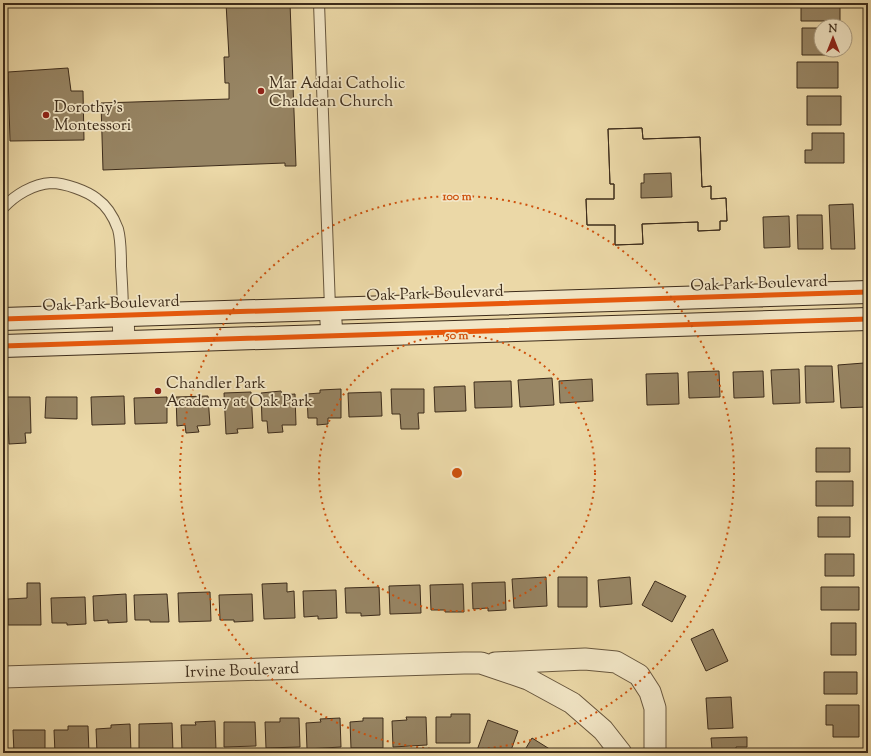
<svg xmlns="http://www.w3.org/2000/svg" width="871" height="756" viewBox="0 0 871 756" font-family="'Sorts Mill Goudy',serif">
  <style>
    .building { fill: #978564; stroke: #3d2c1b; fill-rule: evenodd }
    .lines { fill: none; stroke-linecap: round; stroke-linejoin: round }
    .lane-casing { stroke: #68573e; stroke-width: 12 }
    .street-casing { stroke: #68573e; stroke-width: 23 }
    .secondary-casing { stroke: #3d2c1b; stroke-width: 24 }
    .lane { stroke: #f2e6c6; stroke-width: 10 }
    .street { stroke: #f2e6c6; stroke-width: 21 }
    .secondary { stroke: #f2e6c6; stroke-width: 22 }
    .cycleway-casing { stroke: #f2e6c6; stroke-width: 8 }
    .cycleway { stroke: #e8590c; stroke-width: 5 }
    .ring { fill: none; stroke: #ce520e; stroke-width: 2; stroke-dasharray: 2 4 }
    .poi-dot { fill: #8f2418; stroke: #f2e6c6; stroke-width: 1.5 }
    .labels { text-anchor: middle; stroke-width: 3.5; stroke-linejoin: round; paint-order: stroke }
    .poi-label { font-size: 16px; fill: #3d2c1b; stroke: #f2e6c6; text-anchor: start }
    .street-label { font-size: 16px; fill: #3d2c1b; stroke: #f2e6c6 }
    .centre { fill: #ce520e; stroke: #f2e6c6; stroke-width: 2 }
    .ring-label { font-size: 12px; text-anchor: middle; font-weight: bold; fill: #ce520e; stroke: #f2e6c6; stroke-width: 3.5; stroke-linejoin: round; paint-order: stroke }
  </style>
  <rect width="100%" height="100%" fill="#ebd8a7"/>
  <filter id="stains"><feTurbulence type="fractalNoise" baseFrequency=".005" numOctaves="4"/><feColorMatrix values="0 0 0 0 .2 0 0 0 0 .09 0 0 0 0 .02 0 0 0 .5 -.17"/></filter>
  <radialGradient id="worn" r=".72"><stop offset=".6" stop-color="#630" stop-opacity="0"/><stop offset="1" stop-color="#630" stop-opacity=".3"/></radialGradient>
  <path class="building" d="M226,3H290L296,166H285V163L103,170L101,103L229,99V83H225L224,57H229Z
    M801,3H840V21H801Z
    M802,28H821V50H837V55H802Z
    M797,62H838V88H797Z
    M68,68L71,91H83L84,140L10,141L8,72Z
    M807,96H841V125H807Z
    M642,128L643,139L700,137L702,187L711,186V199L726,198L727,221H720V230L698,231V222L642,224L643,244L615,245V225H587L586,199H614V184H610L608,129ZM671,173L672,197L641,198V183H644V174Z
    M642,128L643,139L700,137L702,187L711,186V199L726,198L727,221H720V230L698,231V222L642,224L643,244L615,245V225H587L586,199H614V184H610L608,129Z
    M812,133H844V163H805V150H812Z
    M853,204L855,249H831L829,205Z
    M797,215H822L823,249H798Z
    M789,216L790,247L764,248L763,217Z
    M864,363L866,407L841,408L838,365Z
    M805,366H832L834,402L806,403Z
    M799,369L800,403L773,404L771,370Z
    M719,371L720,397L689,398L688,372Z
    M763,371L764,397L734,398L733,372Z
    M678,373L679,404L647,405L646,374Z
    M552,378L554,405L520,407L518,380Z
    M592,379L593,401L560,403L559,381Z
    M511,381L512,407L475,408L474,382Z
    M465,386L466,411L435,412L434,387Z
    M341,389V418H328V424L317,425V418H308L307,394L320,393V390Z
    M391,389H424V413H418L419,429H401L400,414H392Z
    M281,391L282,395L295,394L296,425H282L283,432L268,433L267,421H262L261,393Z
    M251,392L253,428L237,429L238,433L226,434L224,393Z
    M381,392L382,416L349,417L348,393Z
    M124,396L125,424L92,425L91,397Z
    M208,396L210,425L197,426L199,432L186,433L185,425L177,426L176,397Z
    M7,397H30L31,433H25L26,443L9,444Z
    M46,397H77V419L45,418Z
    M167,397V423L135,424L134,398Z
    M816,448H850V472H816Z
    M816,481H853V506H816Z
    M818,517H850V537H818Z
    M825,554H854V576H825Z
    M546,577L547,606L514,608L512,579Z
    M558,577H587V607H558Z
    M630,577L632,604L600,607L598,580Z
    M655,581L686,596L672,622L642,605Z
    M505,582L506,610L488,611V608L473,609L472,583Z
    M27,583H40L41,625H8V599L27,598Z
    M287,583V592L294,591L295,618L264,619L262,584Z
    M463,584L464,612H445V610H431L430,585Z
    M420,585L421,613L390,614L389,586Z
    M379,587L380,615L361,616V613H346L345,588Z
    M821,587H859V610H821Z
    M336,590L337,618L318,619V616L304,617L303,591Z
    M210,592L211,621L179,622L178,593Z
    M126,594L127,622L108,623V620L94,621L93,596Z
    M167,594L169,622H150V620H135L134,595Z
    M252,594L253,621L234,622V620H220L219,595Z
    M85,597L86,624L67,625V623H52L51,598Z
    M831,623H856V655H831Z
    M713,629L728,661L706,671L691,639Z
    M824,672H857V694H824Z
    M731,697L733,728L708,729L706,698Z
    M826,705H859V737H833V725H826Z
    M451,714H470V743H436V717H451Z
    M406,717H426L427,745L393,747L392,721L407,720Z
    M280,718H299L300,747L266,748L265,722H280Z
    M340,718L341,747L307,749L306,723L321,722L320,719Z
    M363,718H383V748H351L350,722L363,721Z
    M488,720L518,731L510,753H476Z
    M215,721L216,750L182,751L181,725H196L195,722Z
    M224,722H255L256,746L224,747Z
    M172,723L173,752L139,753V724Z
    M130,724L131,753H97L96,729L111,728V725Z
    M68,726H88L89,753H55L54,730H68Z
    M13,730H45V753H14Z
    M747,737V747H736V753H708V749H712L711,738Z
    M532,738L556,753H523Z"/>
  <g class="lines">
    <defs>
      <path id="lane" d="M319,3L330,308
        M3,208C15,195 33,184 51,183C65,183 87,191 97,199C107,206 114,218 118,229C121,240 121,254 121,266C122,282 123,298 123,315"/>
      <path id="street" d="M330,308L332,335
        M123,315L124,342
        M495,663L585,659L616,662L639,675L650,692L655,708V753
        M3,677L464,663H481L528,679L572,703L603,730L621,753"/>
      <path id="secondary" d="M3,319L868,292
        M3,346L868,319"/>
    </defs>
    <use href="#lane" class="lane-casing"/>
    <use href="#street" class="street-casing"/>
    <use href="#secondary" class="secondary-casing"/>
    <use href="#lane" class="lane"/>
    <use href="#street" class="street"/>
    <use href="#secondary" class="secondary"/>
    <defs>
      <path id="cycleway" d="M3,319L868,292
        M3,346L868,319"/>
    </defs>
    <use href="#cycleway" class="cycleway-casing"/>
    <use href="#cycleway" class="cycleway"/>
  </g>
  <g class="ring">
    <circle cx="457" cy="473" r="138"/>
    <circle cx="457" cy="473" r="277"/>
  </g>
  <g class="poi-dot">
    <circle cx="261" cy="91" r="4"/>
    <circle cx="46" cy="115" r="4"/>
    <circle cx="158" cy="391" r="4"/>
  </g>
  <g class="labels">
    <g class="poi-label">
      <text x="269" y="88">Mar Addai Catholic<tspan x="269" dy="18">Chaldean Church</tspan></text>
      <text x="54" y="112">Dorothy's<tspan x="54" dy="18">Montessori</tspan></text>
      <text x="166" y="388">Chandler Park<tspan x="166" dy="18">Academy at Oak Park</tspan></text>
    </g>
    <g class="street-label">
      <text transform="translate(759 282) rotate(-2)" y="6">Oak Park Boulevard</text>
      <text transform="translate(435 292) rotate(-2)" y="6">Oak Park Boulevard</text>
      <text transform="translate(111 302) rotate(-2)" y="6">Oak Park Boulevard</text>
      <text transform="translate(242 669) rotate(-2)" y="6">Irvine Boulevard</text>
    </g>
  </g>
  <circle cx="457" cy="473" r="6" class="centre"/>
  <g class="ring-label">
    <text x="457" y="200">100 m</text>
    <text x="457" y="339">50 m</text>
  </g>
  <rect width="871" height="756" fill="none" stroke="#ebd8a7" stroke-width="16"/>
  <rect x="4" y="4" width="863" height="748" fill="none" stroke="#3d2c1b" stroke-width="2"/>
  <rect x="8" y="8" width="855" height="740" fill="none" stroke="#3d2c1b"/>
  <g transform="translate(833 38)"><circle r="19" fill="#f2e6c6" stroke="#aa9c82"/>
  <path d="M0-3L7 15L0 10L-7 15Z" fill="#8f2418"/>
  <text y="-6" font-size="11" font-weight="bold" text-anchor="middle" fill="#3d2c1b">N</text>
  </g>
  <rect width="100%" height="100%" filter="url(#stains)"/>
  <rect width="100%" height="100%" fill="url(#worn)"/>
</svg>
